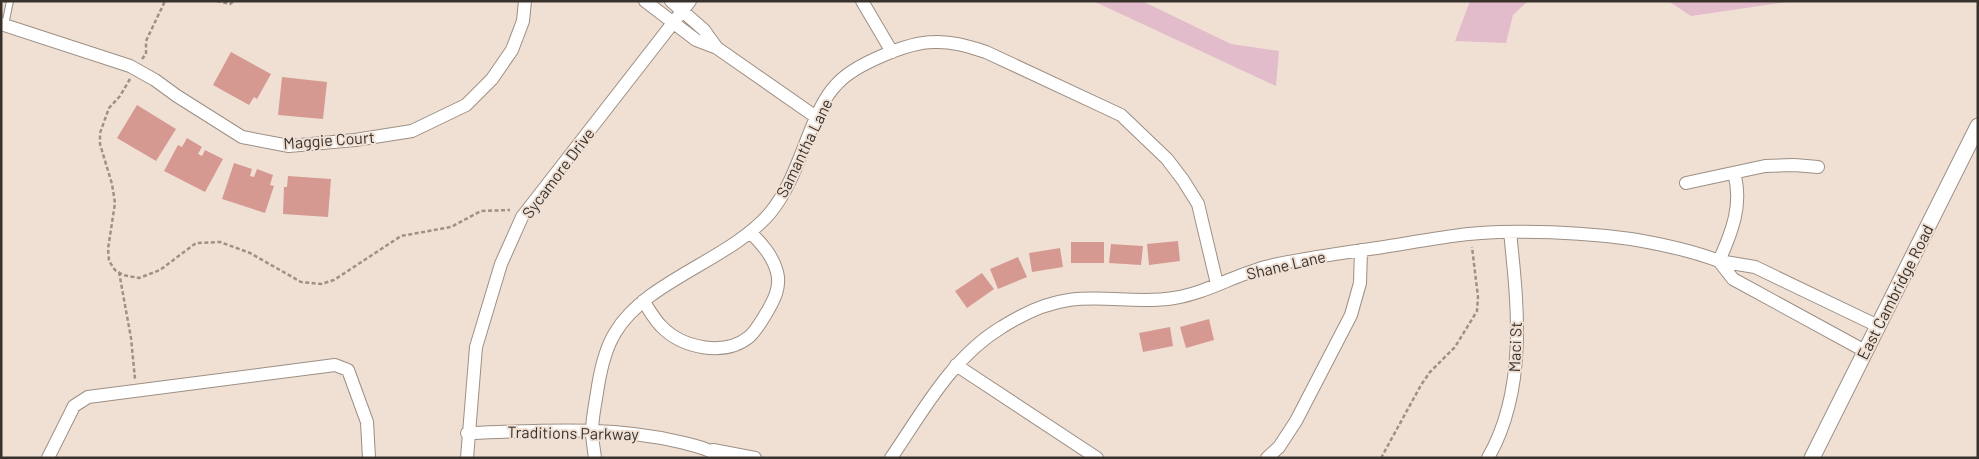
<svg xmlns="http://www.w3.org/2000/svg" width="1979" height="459" viewBox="0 0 1979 459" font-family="Barlow,sans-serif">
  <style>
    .green { fill: #e2bcca }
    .building { fill: #d59991 }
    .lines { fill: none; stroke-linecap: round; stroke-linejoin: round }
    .service-casing { stroke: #9d8f84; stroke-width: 8 }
    .minor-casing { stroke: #9d8f84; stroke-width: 14 }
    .tertiary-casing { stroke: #9d8f84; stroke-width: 17 }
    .path { stroke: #9c9188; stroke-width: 2.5; stroke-dasharray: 4 2.5; stroke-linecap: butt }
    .service { stroke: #fff; stroke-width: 6 }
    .minor { stroke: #fff; stroke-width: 12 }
    .tertiary { stroke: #fff; stroke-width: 15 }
    .labels { text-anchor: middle; stroke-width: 4; stroke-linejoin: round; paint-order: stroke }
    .street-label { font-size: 16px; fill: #38322d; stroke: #f0e0d4 }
  </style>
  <rect width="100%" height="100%" fill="#f0e0d4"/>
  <path class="green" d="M1093,1H1142L1231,44L1279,51L1276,86Z
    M1470,1H1528L1513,15L1506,43L1455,41Z
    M1668,1H1794L1691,16Z"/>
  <path class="building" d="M231,52L271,74L257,99L254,97L249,105L213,85Z
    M282,77L327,82L323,119L278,115Z
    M137,105L176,129L156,161L117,138Z
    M187,138L202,147L198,154L202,156L205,150L223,159L205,192L164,171L178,145L182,147Z
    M234,163L252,169L250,176L254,177L257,169L273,175L270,185L274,186L265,213L222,199Z
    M288,176L331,179L328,217L283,214L284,187H287Z
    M1178,241L1180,261L1149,265L1147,244Z
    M1071,242H1104V263H1071Z
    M1111,244L1143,246L1141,265L1109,263Z
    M1060,248L1063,267L1032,272L1029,253Z
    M1018,257L1027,277L998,289L990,269Z
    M982,273L994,289L967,308L955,291Z
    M1209,319L1214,340L1186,348L1180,327Z
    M1170,327L1173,346L1143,352L1139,333Z"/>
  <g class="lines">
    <defs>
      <path id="service" d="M5,25L10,1"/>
      <path id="minor" d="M645,1L696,40L717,48L704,30L671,1
        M862,1L892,52
        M1,24L130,66L155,80L177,96L242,137L289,146L355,140L412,131L466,105L492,79L512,50L523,21L525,1
        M717,48L816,117
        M1686,183L1765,166L1794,165L1818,167
        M643,301C649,309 654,319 661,326C682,348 724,357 749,337C756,331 762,320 767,312C774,300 781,287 777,272C773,256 761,243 750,232
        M1865,351L1733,279L1719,261L1755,267L1878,326
        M956,365L1097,458
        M467,433C538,431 610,425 680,442C696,446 708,448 722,458
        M713,450L755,458
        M48,458L74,406L88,397L335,365L348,370L367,422L369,458
        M467,458L476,347L501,264L522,217L690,1
        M595,458C594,449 592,440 592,431C592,417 596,401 598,386C601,368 605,349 615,333C646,280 729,261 770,213C794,184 803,144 819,111C823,103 829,92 836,85C853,65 908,42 934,42C952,41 970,47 986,52L1121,115L1167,159L1183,180L1198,204L1217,284
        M891,458C923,411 952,357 1002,327C1021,315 1046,303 1069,300C1104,295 1139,304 1174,298C1207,293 1236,274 1269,266C1304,258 1341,253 1377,248C1417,242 1458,233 1499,232C1543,231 1587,233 1631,239C1661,244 1690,250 1719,261C1732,232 1743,204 1734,173
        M1267,458L1279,447L1296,421L1351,315L1360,283L1361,250
        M1488,458C1527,390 1518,307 1510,232"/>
      <path id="tertiary" d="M1812,458L1978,126"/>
    </defs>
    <use href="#service" class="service-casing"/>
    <use href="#minor" class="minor-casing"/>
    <use href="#tertiary" class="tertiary-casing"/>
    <path class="path" d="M217,1L230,4L234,1
      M142,59L146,54V41L165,1
      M130,79L120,96L109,108L100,133V144L112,184L115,203L108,249L109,261L115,270L123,275L139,278L160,270L196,243L220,242L250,253L301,282L321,284L334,280L401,236L451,227L481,211L510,210
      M119,272L131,338L135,379
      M1381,458L1421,385L1430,372L1455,347L1477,311L1478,297L1472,247"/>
    <use href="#service" class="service"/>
    <use href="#minor" class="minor"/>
    <use href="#tertiary" class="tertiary"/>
  </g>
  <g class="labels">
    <g class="street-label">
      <text transform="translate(329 140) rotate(-4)" y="6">Maggie Court</text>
      <text transform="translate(804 148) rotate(-64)" y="6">Samantha Lane</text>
      <text transform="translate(558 173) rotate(-53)" y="6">Sycamore Drive</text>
      <text transform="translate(1286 265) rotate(-13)" y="6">Shane Lane</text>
      <text transform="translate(1895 292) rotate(-63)" y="6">East Cambridge Road</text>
      <text transform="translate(1515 347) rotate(-88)" y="6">Maci St</text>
      <text transform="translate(573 433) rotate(1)" y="6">Traditions Parkway</text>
    </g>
  </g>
  <rect width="1979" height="459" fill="none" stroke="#38322d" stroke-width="5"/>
</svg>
